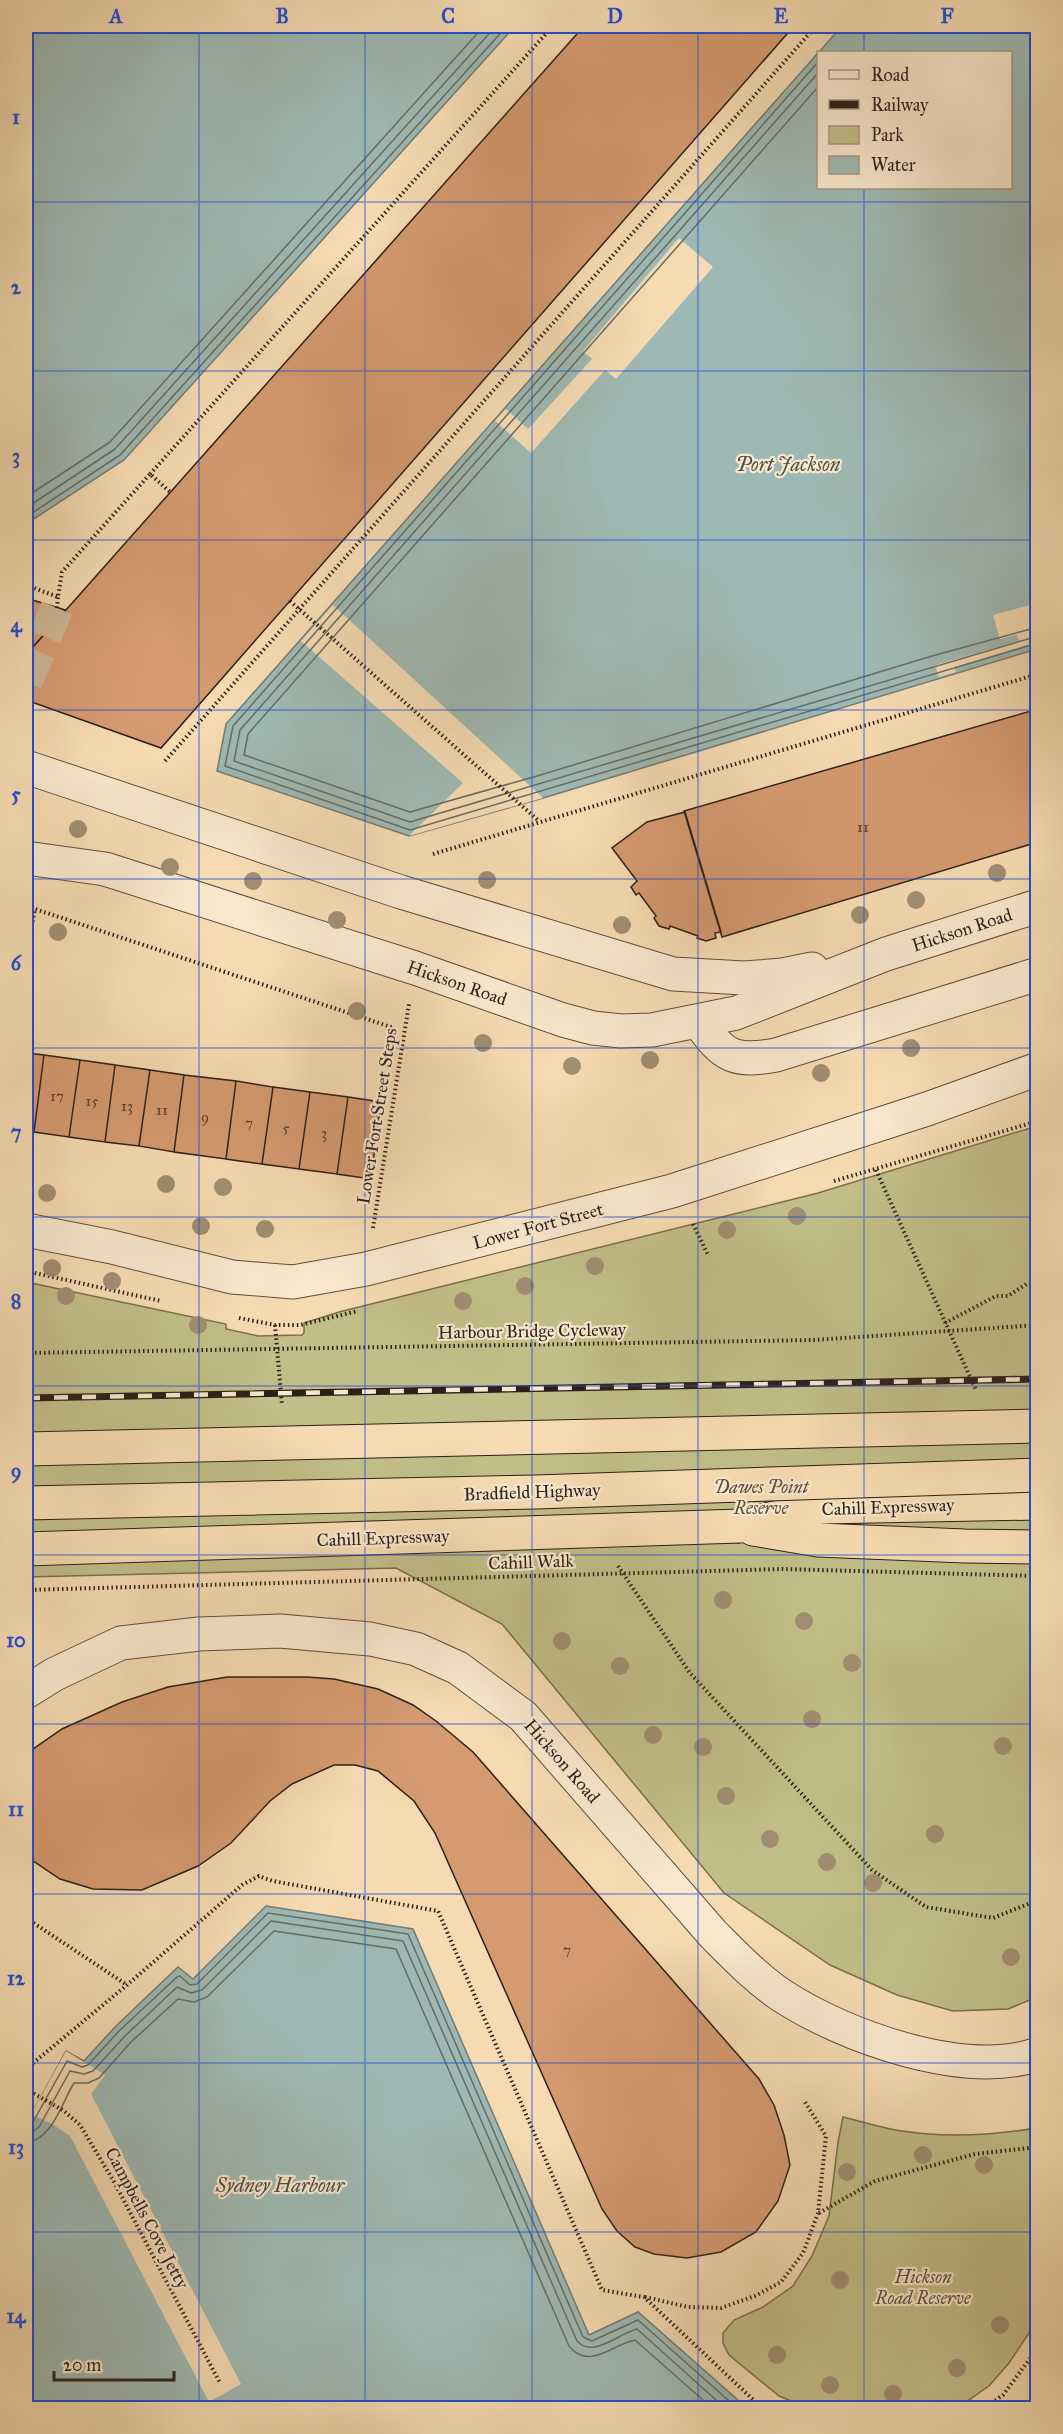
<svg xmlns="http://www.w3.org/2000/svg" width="1063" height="2434" viewBox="0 0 1063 2434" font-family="'IM FELL Great Primer',serif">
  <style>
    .green { fill: #c2be88; stroke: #776e51; stroke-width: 1.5 }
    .water { fill: #9eb9b3; stroke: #707b76; stroke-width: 1.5 }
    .pier { fill: #f6dbb2 }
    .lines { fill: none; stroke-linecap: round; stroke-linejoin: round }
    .shore { stroke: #656c66; stroke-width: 1.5 }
    .building { fill: #d59a6f; stroke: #2c1f1a; stroke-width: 1.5 }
    .minor-tunnel { stroke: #ceb594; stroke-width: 33; stroke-dasharray: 33 16; stroke-linecap: butt }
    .minor-casing { stroke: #5e4e40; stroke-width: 35 }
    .highway-casing { stroke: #2c1f1a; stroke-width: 35 }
    .path { stroke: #2c1f1a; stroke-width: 4; stroke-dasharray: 1.5 3; stroke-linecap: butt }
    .minor { stroke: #f9e8cd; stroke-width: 33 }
    .highway { stroke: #f6dbb2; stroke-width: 33 }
    .rail-casing { stroke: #2c1f1a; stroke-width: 7 }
    .rail { stroke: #f9e8cd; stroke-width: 4.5; stroke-dasharray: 14; stroke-linecap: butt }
    .highway-bridge-casing { stroke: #2c1f1a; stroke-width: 35; stroke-linecap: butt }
    .path-bridge { stroke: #2c1f1a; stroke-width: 4; stroke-dasharray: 1.5 3; stroke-linecap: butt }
    .highway-bridge { stroke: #f6dbb2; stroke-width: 33 }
    .tree { fill: #a08e71 }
    .grid { fill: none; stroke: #1d4ed8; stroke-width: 1.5; stroke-opacity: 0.55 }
    .labels { text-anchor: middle; stroke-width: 4.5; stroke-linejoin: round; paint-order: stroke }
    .number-label { font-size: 15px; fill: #563e2f }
    .street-label { font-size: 18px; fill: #2c1f1a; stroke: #f9e8cd }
    .park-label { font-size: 18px; font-style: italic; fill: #594f3b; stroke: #f9e8cd }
    .water-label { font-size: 20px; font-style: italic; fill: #4e4d48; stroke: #f9e8cd }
    .neatline { fill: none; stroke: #1d4ed8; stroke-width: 2 }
    .grid-label { font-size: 20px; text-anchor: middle; font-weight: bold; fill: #1d4ed8 }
  </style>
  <rect width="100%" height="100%" fill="#f6dbb2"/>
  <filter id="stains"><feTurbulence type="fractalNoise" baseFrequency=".00333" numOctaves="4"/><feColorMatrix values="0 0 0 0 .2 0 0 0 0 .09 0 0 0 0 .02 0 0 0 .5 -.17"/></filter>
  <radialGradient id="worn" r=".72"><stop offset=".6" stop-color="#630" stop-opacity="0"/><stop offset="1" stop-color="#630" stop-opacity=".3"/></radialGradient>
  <path class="green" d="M1037,1126V1997L1008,2009L953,2011L897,1995L830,1965L724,1893L502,1624L396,1568L26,1577V1282L226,1324V1329L258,1336L302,1335L304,1333V1323L339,1312L818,1193Z
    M843,2117C863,2122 883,2128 902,2131C947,2138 994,2135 1037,2128V2321L1009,2363L989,2386L963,2404L952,2408H808L779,2396L729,2355L723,2343V2333L734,2320L763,2307L793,2286L812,2256L829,2216L838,2142Z"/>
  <path class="water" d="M26,26H515L124,460L26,524Z
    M842,26H1037V649L543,798L409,836L217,771L226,724L818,53V188H1010V52H819Z
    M266,1906L413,1929L589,2335L638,2312L747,2408H26V2124L66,2051L84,2061L115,2027L178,1967L193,1979Z"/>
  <path class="pier" d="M679,238L713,267L616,379L605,370L531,453L495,421L506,409L528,429L592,359L583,351Z
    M1037,603V642L954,667L956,672L939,677L935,665L1019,641L1017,635L1000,639L993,615Z
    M333,605L543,798L409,836L463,783L301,641Z
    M66,2051L105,2075L91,2094L241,2384L209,2402L70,2136L52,2124L31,2114Z"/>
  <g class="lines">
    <path class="shore" d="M818,62L233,726L225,766L410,830L1038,643
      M818,73L240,730L234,761L410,822L1038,636
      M818,87L248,734L244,755L410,812L537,776L932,656L1038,627
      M26,497L110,442L484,26
      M26,508L115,449L496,26
      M26,517L120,455L507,26
      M26,2125L33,2122L67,2061L82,2067L88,2065L119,2031L177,1977L180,1976L190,1985L197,1984L268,1913L408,1934L583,2337L592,2341L638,2320L737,2408
      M26,2133L34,2131L39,2127L70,2071L84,2074L93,2071L125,2036L177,1987L191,1993L202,1990L271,1921L403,1941L577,2341C593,2359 619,2333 637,2329L725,2408
      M26,2142C52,2141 62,2102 74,2083H88L99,2078L131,2042L178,1999L194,2002L207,1997L274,1931L396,1949L569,2346C589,2371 613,2344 635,2340L712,2408"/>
  </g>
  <path class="building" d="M584,26H794L161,748L26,700V655Z
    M26,598L65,610L26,655Z
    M1038,709V842L722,937L684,811Z
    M685,812L721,932L715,933L716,938L706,941L697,938L698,936L670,926L669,929L659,926L654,918L656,916L639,893L636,895L631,887L637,881L612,848L647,822Z
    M26,1053L44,1055L34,1132L26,1131Z
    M44,1055L80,1060L69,1137L34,1132Z
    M80,1060L115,1065L105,1142L69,1137Z
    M115,1065L150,1070L139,1146L105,1142Z
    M150,1070L184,1075L174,1152L139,1146Z
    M184,1075L236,1081L226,1159L174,1152Z
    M236,1081L273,1087L262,1164L226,1159Z
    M273,1087L310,1092L299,1169L262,1164Z
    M310,1092L348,1097L337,1174L299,1169Z
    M348,1097L381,1102L371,1179L337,1174Z
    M227,1677H307L334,1679L378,1689L413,1705L436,1721L473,1752L759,2079L774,2105L784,2135L790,2165L778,2201L756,2232L721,2252L687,2258L654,2254L635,2247L617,2231L602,2209L435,1833L414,1801L378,1771L355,1765H334L292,1784L270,1801L231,1843L198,1866L142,1890L93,1889L60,1879L26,1856V1754L62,1729L122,1702L168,1687Z"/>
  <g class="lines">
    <path class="minor-tunnel" d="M26,682L57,608"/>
    <defs>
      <path id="minor" d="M26,767L401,892L673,974L744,978L783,975L812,969
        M26,858L105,869L415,968L563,1020L593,1028L621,1031L652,1030L736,1013L886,954L1038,906
        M699,1022C723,1056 734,1063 776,1055L1038,974
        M26,1230L112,1247L232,1277L293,1282L366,1269L672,1191L927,1109L1038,1069
        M26,1692L55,1674L121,1643L199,1634L280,1631L370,1639L416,1649L458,1668L523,1716L713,1934C735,1956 756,1978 781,1995C843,2036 965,2080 1038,2054"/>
      <path id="highway" d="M740,1526L821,1507L1038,1503
        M753,1529L818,1540L965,1546L1038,1547"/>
    </defs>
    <use href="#minor" class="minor-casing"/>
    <use href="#highway" class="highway-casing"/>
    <path class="path" d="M150,474L553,26
      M26,585L58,597L62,572L150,474L170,492
      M290,601L539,821
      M57,608L58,597
      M165,761L816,26
      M433,854L1038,674
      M26,957L35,909L394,1028
      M876,1170L976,1390
      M834,1181L1038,1121
      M693,1224L708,1255
      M373,1228L409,1004
      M26,1271L161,1301
      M239,1318L275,1325H300L358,1311
      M945,1323L996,1296H1008L1028,1283H1038
      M275,1325L282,1405
      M618,1566L690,1673L872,1870L926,1907L993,1918L1038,1900
      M26,1918L127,1985
      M26,2069L127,1985L242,1885L259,1876L273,1881L438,1911L602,2290L644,2297L762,2408
      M26,2089L64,2111L80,2125L113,2180L220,2383
      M819,2213L875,2181L975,2154L1038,2147
      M645,2297L688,2307L721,2308L755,2296L781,2282L803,2253L818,2213L826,2136L805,2102
      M984,2408L1003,2395L1038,2348"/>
    <use href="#minor" class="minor"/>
    <use href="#highway" class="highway"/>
    <defs>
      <path id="rail" d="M26,1398L1038,1379"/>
    </defs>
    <use href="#rail" class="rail-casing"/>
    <use href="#rail" class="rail"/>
    <defs>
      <path id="highway-bridge" d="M26,1449L1038,1426
        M26,1503L536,1492L1038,1475
        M26,1549L740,1526"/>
    </defs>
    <use href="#highway-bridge" class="highway-bridge-casing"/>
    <path class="path-bridge" d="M26,1353L813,1340L1038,1325
      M26,1590L782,1569L1038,1576"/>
    <use href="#highway-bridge" class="highway-bridge"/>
  </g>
  <g class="tree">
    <circle cx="78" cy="829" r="9"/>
    <circle cx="170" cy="867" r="9"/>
    <circle cx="997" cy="873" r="9"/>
    <circle cx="487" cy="880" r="9"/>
    <circle cx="253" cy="881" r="9"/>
    <circle cx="916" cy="900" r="9"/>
    <circle cx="860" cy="915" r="9"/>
    <circle cx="337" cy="920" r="9"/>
    <circle cx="622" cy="925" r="9"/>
    <circle cx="58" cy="932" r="9"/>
    <circle cx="357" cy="1011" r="9"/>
    <circle cx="483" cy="1043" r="9"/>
    <circle cx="911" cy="1048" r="9"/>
    <circle cx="650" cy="1060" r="9"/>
    <circle cx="572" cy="1066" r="9"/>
    <circle cx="821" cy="1073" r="9"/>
    <circle cx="166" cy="1184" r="9"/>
    <circle cx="223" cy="1187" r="9"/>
    <circle cx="47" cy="1193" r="9"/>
    <circle cx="797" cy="1216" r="9"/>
    <circle cx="201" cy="1226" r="9"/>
    <circle cx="265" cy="1229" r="9"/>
    <circle cx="727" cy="1230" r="9"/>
    <circle cx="595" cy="1266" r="9"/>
    <circle cx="52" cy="1268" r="9"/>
    <circle cx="112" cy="1281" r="9"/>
    <circle cx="525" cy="1286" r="9"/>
    <circle cx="66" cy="1296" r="9"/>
    <circle cx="463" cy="1301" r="9"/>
    <circle cx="198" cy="1325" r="9"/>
    <circle cx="723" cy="1600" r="9"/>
    <circle cx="804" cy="1621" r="9"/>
    <circle cx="562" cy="1641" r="9"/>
    <circle cx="852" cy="1663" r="9"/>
    <circle cx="620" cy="1666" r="9"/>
    <circle cx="812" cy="1719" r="9"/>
    <circle cx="653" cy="1735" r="9"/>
    <circle cx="1003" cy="1746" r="9"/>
    <circle cx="703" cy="1747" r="9"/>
    <circle cx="726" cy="1796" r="9"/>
    <circle cx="935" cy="1834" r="9"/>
    <circle cx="770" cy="1839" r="9"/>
    <circle cx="827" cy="1862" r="9"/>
    <circle cx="873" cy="1883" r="9"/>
    <circle cx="1011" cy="1957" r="9"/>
    <circle cx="923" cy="2155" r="9"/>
    <circle cx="984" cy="2165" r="9"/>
    <circle cx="847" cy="2172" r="9"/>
    <circle cx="840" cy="2280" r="9"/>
    <circle cx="1000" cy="2325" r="9"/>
    <circle cx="777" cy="2355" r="9"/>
    <circle cx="957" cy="2368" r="9"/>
    <circle cx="830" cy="2385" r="9"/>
    <circle cx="893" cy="2394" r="9"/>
  </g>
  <path class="grid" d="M199,26V2408M365,26V2408M532,26V2408M698,26V2408M864,26V52M864,188V2408M26,202H1038M26,371H1038M26,540H1038M26,710H1038M26,879H1038M26,1048H1038M26,1217H1038M26,1386H1038M26,1555H1038M26,1724H1038M26,1894H1038M26,2063H1038M26,2232H1038"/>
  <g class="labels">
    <g class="number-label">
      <text x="863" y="832">11</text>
      <text x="57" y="1101">17</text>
      <text x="92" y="1106">15</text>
      <text x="127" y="1111">13</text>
      <text x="162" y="1115">11</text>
      <text x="205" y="1122">9</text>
      <text x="249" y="1128">7</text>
      <text x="286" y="1133">5</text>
      <text x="324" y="1138">3</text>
      <text x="567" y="1955">7</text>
    </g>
    <g class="street-label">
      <text transform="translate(962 930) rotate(-18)" y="6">Hickson Road</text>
      <text transform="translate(457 983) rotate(19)" y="6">Hickson Road</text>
      <text transform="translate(377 1116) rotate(-81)" y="6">Lower Fort Street Steps</text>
      <text transform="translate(538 1226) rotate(-15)" y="6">Lower Fort Street</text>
      <text transform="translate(532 1331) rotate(-1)" y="6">Harbour Bridge Cycleway</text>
      <text transform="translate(532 1492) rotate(-2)" y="6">Bradfield Highway</text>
      <text transform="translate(888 1507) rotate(-2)" y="6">Cahill Expressway</text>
      <text transform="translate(383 1538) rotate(-2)" y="6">Cahill Expressway</text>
      <text transform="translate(531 1562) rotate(-2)" y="6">Cahill Walk</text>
      <text transform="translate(562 1761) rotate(49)" y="6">Hickson Road</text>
      <text transform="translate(147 2218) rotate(62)" y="6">Campbells Cove Jetty</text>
    </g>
    <g class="park-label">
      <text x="761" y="1493">Dawes Point<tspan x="761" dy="21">Reserve</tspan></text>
      <text x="923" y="2283">Hickson<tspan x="923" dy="21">Road Reserve</tspan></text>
    </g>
    <g class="water-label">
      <text x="788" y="471">Port Jackson</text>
      <text x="280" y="2192">Sydney Harbour</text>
    </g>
  </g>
  <rect width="1063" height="2434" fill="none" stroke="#f6dbb2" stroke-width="66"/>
  <rect x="817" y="51" width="195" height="138" fill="#f9e8cd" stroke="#a79885" stroke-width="1.5"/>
  <rect x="829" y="70" width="30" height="9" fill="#f9e8cd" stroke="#a79885" stroke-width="1.5"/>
  <text x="871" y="81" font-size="18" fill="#2c1f1a">Road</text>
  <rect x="829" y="100" width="30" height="9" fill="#2c1f1a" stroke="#a79885" stroke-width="1.5"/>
  <text x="871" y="111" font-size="18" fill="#2c1f1a">Railway</text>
  <rect x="829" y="126" width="30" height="18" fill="#c2be88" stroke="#a79885" stroke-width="1.5"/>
  <text x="871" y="141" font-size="18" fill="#2c1f1a">Park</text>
  <rect x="829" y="156" width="30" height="18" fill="#9eb9b3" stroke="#a79885" stroke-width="1.5"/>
  <text x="871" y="171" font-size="18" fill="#2c1f1a">Water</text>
  <path d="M54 2371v9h120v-9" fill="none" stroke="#2c1f1a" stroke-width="3"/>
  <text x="63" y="2371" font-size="18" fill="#2c1f1a" stroke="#f9e8cd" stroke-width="4.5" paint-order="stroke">20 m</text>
  <rect x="33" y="33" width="997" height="2368" class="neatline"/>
  <g class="grid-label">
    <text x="116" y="23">A</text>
    <text x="282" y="23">B</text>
    <text x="448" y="23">C</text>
    <text x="615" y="23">D</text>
    <text x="781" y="23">E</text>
    <text x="947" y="23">F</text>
    <text x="16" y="124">1</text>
    <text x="16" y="294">2</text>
    <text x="16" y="463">3</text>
    <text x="16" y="632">4</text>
    <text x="16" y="801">5</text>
    <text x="16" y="970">6</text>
    <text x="16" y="1139">7</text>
    <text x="16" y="1308">8</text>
    <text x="16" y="1478">9</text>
    <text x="16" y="1647">10</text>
    <text x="16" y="1816">11</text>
    <text x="16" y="1985">12</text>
    <text x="16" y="2154">13</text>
    <text x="16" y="2323">14</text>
  </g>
  <rect width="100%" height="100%" filter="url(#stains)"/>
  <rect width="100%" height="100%" fill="url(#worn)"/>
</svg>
